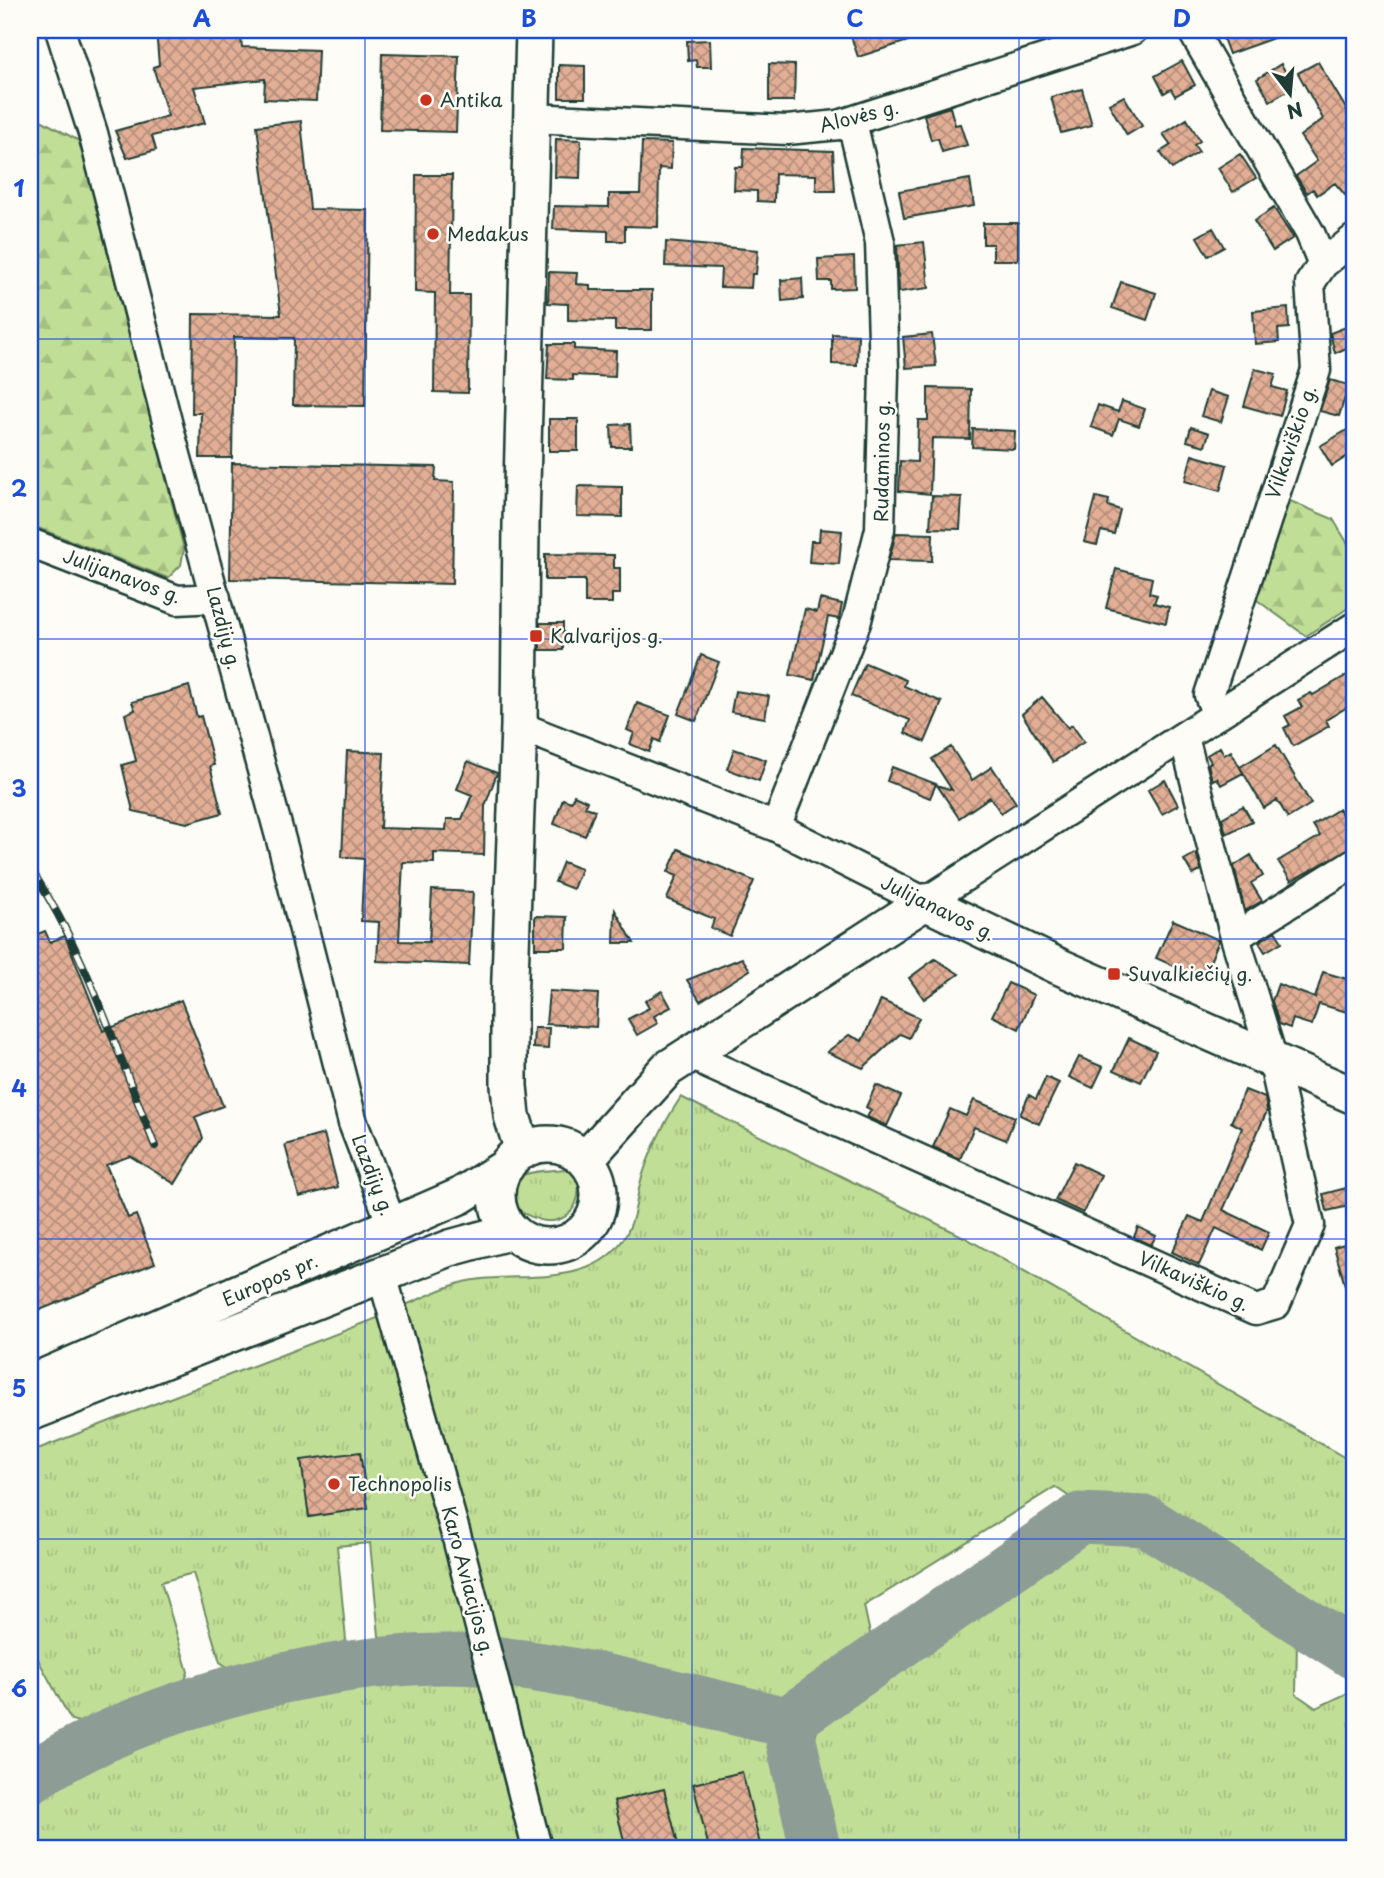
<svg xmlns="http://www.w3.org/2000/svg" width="1384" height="1878" viewBox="0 0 1384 1878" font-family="'Playpen Sans',sans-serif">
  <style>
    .grass { fill: url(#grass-tufts); stroke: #708e65; stroke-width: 2 }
    .forest { fill: url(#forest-firs); stroke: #708e65; stroke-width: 2 }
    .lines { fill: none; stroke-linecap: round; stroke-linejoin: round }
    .taxiway { stroke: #8e9c96; stroke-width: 51 }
    .building { fill: url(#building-cross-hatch); stroke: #1f3d34; stroke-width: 2 }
    .minor-casing { stroke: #1f3d34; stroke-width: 33 }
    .major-casing { stroke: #1f3d34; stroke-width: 40 }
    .minor { stroke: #fdfcf7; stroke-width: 28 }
    .major { stroke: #fdfcf7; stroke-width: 35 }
    .rail-casing { stroke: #1f3d34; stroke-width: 8 }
    .rail { stroke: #fdfcf7; stroke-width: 5; stroke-dasharray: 16; stroke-linecap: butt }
    .grid { fill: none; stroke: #1d4ed8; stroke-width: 2; stroke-opacity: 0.55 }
    .poi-dot { fill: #c8321e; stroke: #fdfcf7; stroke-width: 2.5 }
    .labels { text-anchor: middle; stroke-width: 5; stroke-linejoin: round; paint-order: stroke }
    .poi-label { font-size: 19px; fill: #1f3d34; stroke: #fdfcf7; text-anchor: start }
    .street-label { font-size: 19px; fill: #1f3d34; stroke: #fdfcf7 }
    .neatline { fill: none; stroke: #1d4ed8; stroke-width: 2.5 }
    .grid-label { font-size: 23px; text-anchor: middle; font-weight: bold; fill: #1d4ed8 }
  </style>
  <defs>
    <pattern id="grass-tufts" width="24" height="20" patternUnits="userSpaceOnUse" patternTransform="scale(1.75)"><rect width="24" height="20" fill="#c1de96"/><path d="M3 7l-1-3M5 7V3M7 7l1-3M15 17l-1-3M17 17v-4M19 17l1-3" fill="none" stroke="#a5bf82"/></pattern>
    <pattern id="forest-firs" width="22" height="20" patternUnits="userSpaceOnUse" patternTransform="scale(1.75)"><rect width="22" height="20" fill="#c1de96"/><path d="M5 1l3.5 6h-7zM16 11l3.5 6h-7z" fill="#a5bf82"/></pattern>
    <pattern id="building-cross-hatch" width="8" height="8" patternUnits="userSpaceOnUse" patternTransform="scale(1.75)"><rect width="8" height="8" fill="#e2ae96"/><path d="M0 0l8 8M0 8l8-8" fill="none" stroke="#b78f7b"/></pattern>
  </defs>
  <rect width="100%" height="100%" fill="#fdfcf7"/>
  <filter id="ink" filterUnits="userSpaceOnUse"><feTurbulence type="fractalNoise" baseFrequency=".0143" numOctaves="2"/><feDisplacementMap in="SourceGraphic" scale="14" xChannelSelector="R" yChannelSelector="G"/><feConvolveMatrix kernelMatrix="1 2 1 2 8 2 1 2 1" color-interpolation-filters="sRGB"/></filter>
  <g filter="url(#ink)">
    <path class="grass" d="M681,1097L964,1237L1354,1463V1624L1330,1610L1315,1613L1143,1506L1108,1500L1080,1504L1055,1487L864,1606L873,1647C835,1673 803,1704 755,1698L505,1647L497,1638L403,1306C424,1298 447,1285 468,1281C521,1271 593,1291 626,1235C635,1219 636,1202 640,1184C649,1152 663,1124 681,1097Z
      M573,1168C586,1191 576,1223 546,1221C533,1220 522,1211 509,1207C498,1164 550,1173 573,1168Z
      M385,1315L472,1643L466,1648L395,1649L379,1636L370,1543L337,1546L346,1640L333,1655L235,1672L220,1662L193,1573L161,1582L188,1672L182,1688L91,1725L71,1720L30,1645V1452Z
      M1095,1533H1114L1137,1539L1297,1641L1296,1694L1316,1708L1354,1690V1848H830C821,1809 798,1758 822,1722L1076,1542Z
      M476,1678L484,1684L527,1848H30V1799C171,1710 312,1684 476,1678Z
      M516,1680L747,1727L769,1737L796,1848H547L507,1697L509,1683Z"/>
    <path class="forest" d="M30,114L79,141L184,549L181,565L168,578L30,525Z
      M1283,498L1333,519L1354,554V604L1306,636L1250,595Z"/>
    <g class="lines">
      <path class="taxiway" d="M30,1778C145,1701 352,1648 490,1661C590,1671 689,1700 787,1722
        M815,1848L787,1722L1080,1518L1146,1521L1354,1654"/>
    </g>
    <path class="building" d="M156,30H240L242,47L318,50L316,101L264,99L265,79L194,87L205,123L152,136L156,150L127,158L115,131L168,116L153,67L159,65Z
      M849,30H932L933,33L858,57Z
      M1220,30H1290V32L1229,54Z
      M710,40L711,67H697L696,60L688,61L687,41Z
      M382,54L459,56L456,132L380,130Z
      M1182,61L1195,85L1175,96L1171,89L1164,93L1155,76Z
      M1318,62L1354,122V188L1345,195L1335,183L1317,195L1313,189L1307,193L1296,176L1317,161L1300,136L1323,119L1298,73Z
      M769,64L795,65L794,101H769Z
      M1281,64L1294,87L1270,101L1257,79Z
      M559,65L585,66V98H559Z
      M1082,89L1092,125L1061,133L1051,97Z
      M1124,96L1142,126L1127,135L1109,104Z
      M950,107L955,125L960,124L967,145L942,152L938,138L931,140L924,115Z
      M1187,119L1200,141L1194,145L1199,152L1172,169L1160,152L1171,145L1163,134Z
      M301,121L310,209L368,210L365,406L293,405L294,338L234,337L232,458H200L201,413H192L193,314L281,315L257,126Z
      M556,139L581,140L580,178L555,177Z
      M642,142L672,143L671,169L659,168L658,227L625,226V241H608V231L553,229L554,206L609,207V194H640Z
      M744,148L833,151L835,191H816V175L775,174L774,202L757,201V191L734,190L735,167H743Z
      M1240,154L1256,178L1233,192L1218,168Z
      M416,175H452L450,295H469L468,393L434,392L435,293L415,292Z
      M970,179L974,206L904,218L899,191Z
      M1274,208L1293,238L1273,251L1254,221Z
      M983,223H1018V260H993V244H983Z
      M1213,228L1224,247L1208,256L1197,237Z
      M666,242L758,250L756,274H752L751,288L720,287L721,268L665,266Z
      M924,242L929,288L899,292L897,245Z
      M854,257L855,288L831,289V281H819L818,259Z
      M549,272L577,273L576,284L590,285V290H652V330H615V321L568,320V304L548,303Z
      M802,278L803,299L782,301L781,280Z
      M1121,282L1156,293L1147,320L1112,308Z
      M1288,308L1289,328L1278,329L1279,342L1255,344L1253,311Z
      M1354,324V341L1348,343L1349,347L1335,353L1330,333Z
      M832,334L858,335L857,365L832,364Z
      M932,334L936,366L906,368L903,337Z
      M549,344H574V349L616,351L615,377L573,375V380L547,379Z
      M1255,369L1276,374L1272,387L1287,391L1280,416L1244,406Z
      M1330,380L1349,385L1339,416L1320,411Z
      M928,388L971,389L970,439L932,438L930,494L899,491L900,461L917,462L918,420H928Z
      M1209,391L1229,397L1221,422L1201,416Z
      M1122,401L1145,409L1139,426L1119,419L1113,435L1091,427L1098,405L1118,412Z
      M549,419H578V451H549Z
      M630,424L631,447H612L611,425Z
      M1354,426V452L1332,466L1320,446Z
      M1191,427L1209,433L1205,446L1187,441Z
      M973,429L1015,431L1014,449L972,447Z
      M1192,455L1227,465L1220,491L1185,481Z
      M232,463L436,467L435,481L454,482L452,584L230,579Z
      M578,486L622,487V517L577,516Z
      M932,496L962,497L960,529L930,528Z
      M1096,497L1109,500L1108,506L1120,510L1114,534L1101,531L1097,545L1084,542Z
      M820,529L842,531L839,564L809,562L811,541H819Z
      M896,533L933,534L932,561L889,560Z
      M545,554L614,555V568H620V594H612V603H585V580H545Z
      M1116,569L1152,578L1149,593L1157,595L1154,603L1169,607L1166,623L1106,608Z
      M820,599L842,604L839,619L828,617L814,680L790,675L805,609L817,612Z
      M540,623H563V650H540Z
      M701,655L719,662L696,721L678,714Z
      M865,663L906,680L904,686L942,702L925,742L905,733L910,720L851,696Z
      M1354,671V703L1326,720L1329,726L1293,746L1284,728L1290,725L1285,716L1302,707L1298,700L1311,693L1313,695Z
      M189,686L197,717L201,716L214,765L210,766L222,813L187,823L133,811L122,765L136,761L125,714L135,710L132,702Z
      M735,691L769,696L765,718L731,712Z
      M1042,697L1068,728L1072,725L1084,742L1053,762L1022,714Z
      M637,703L670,715L660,742L654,739L649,752L630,744L634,733L627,730Z
      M1276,745L1311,804L1288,818L1277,800L1264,808L1240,767Z
      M951,747L972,780L992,767L1016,803L1001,813L990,797L959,818L937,785L952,790L932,759Z
      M1220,747L1224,755L1231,751L1243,773L1221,785L1217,778L1213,780L1211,776L1208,764L1211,762L1207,755Z
      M734,749L766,760L759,781L727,769Z
      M347,751L384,753L380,828L446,830L447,819H462L472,795L457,789L468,761L497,773L485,806L484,855L434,853V863L403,862L399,941L429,942L432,890L473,892L469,965L377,961L379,922L361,921L364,859L342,857Z
      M892,767L936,784L930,798L887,781Z
      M1165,780L1178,805L1162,814L1148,790Z
      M574,795L587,801L585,807L595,810L585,836L554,824L563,799L571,802Z
      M1243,806L1252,821L1226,834L1222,818Z
      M1339,809L1354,835V846L1291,881L1278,861L1320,836L1313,825Z
      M678,849L754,881L730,936L711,928L714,919L667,899L677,876L668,872Z
      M1196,853L1201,870L1193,875L1184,860Z
      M1251,855L1263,876L1251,883L1262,901L1245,911L1234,866Z
      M563,862L581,869L573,889L555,882Z
      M615,910L634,943H614Z
      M535,916L567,917L566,948H535Z
      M1173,920L1219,940L1203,979L1156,958Z
      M45,931L50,942L65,936L103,1031L181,1000L223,1106L195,1117L203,1138L175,1184L130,1156L106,1165L128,1218L136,1215L155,1263L30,1314V937Z
      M1275,931L1282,942L1265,952L1259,942Z
      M742,958L750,970L700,1001L687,980Z
      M935,959L959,974L924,999L909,978Z
      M1323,972L1354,981V1014L1319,1004L1312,1025L1293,1019L1290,1028L1279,1024L1272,1001L1278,984L1315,998Z
      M1008,983L1034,995L1019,1029L992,1016Z
      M549,991L598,994L596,1027L546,1024Z
      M662,991L671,1007L654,1016L658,1023L637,1035L628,1019L649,1008L645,1001Z
      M881,1000L919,1018L909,1038L900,1034L863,1068L827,1052L849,1035L862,1041Z
      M534,1028H549L548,1049L533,1048Z
      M1129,1038L1156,1051L1141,1082L1114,1070Z
      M1079,1057L1103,1067L1093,1088L1069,1077Z
      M1046,1077L1059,1083L1039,1124L1020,1115L1029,1095L1036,1099Z
      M876,1085L901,1096L887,1126L867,1117L871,1110L866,1107Z
      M1245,1090L1265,1098L1267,1111L1223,1210L1269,1232L1261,1250L1216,1228L1199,1265L1172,1252L1189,1216L1203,1222L1242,1128L1231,1122Z
      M974,1100L1015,1117L1006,1140L974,1127L960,1159L933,1147L950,1109L966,1116Z
      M324,1134L338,1187L299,1197L285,1145Z
      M1074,1162L1101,1175L1083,1213L1055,1200Z
      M1354,1186V1205L1327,1211L1323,1194Z
      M1138,1227L1156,1236L1151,1245L1134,1237Z
      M1354,1241V1302L1350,1303L1334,1247Z
      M360,1452L368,1508L309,1517L301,1460Z
      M742,1772L761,1848H709L693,1784Z
      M664,1789L679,1848H626L614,1801Z"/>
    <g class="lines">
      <defs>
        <path id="minor" d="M60,30L93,133L169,429L284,851L353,1123L392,1225
          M1192,30L1310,233L1323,264L1310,283L1316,370L1209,695L1217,715
          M531,118L787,130L839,125L1133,30
          M1323,264L1354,239
          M30,543L177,600L216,598
          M519,726L776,827L925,902L1354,627
          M776,827L857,620L880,529L884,372L880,242L852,122
          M1235,937L1354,863
          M696,1048L708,1064L1256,1310L1276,1304L1310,1225L1273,1060L1235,937L1184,737
          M382,1275L457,1538L537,1848"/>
        <path id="major" d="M497 1195a51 51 0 1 1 102 0a51 51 0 1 1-102 0Z
          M523,1151L512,1116L509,1086V1005L519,726L521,523L534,30
          M585,1160L667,1069L925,902L1058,966L1354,1096
          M30,1383L460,1196L506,1167
          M30,1413L450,1248L512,1231"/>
      </defs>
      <use href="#minor" class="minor-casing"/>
      <use href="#major" class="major-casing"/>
      <use href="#minor" class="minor"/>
      <use href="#major" class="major"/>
      <defs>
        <path id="rail" d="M30,868C86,952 117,1052 155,1146"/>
      </defs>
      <use href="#rail" class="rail-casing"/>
      <use href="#rail" class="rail"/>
    </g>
  </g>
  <path class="grid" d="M365,30V1848M692,30V1848M1019,30V1848M30,339H1354M30,639H1354M30,939H1354M30,1239H1354M30,1539H1354"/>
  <g class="poi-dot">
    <circle cx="426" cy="100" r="7"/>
    <circle cx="433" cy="234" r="7"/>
    <rect x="529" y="629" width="14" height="14" rx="3.5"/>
    <rect x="1107" y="967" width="14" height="14" rx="3.5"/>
    <circle cx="334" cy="1484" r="7"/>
  </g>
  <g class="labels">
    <g class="poi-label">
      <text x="440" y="107">Antika</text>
      <text x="447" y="241">Medakus</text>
      <text x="550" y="643">Kalvarijos g.</text>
      <text x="1128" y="981">Suvalkiečių g.</text>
      <text x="348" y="1491">Technopolis</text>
    </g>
    <g class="street-label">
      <text transform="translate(859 116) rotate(-14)" y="7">Alovės g.</text>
      <text transform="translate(1291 442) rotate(-71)" y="7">Vilkaviškio g.</text>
      <text transform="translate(882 461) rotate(-89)" y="7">Rudaminos g.</text>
      <text transform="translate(122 576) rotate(20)" y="7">Julijanavos g.</text>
      <text transform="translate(224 628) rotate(75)" y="7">Lazdijų g.</text>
      <text transform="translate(938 908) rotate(26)" y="7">Julijanavos g.</text>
      <text transform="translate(373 1175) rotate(69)" y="7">Lazdijų g.</text>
      <text transform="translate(270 1280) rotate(-24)" y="7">Europos pr.</text>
      <text transform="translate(1194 1281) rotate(24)" y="7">Vilkaviškio g.</text>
      <text transform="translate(468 1581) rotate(75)" y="7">Karo Aviacijos g.</text>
    </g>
  </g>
  <rect width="1384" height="1878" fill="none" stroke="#fdfcf7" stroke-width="77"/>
  <g transform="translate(1290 94) rotate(164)" stroke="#fdfcf7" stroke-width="5" paint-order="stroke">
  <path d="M0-5L12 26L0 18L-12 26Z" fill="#1f3d34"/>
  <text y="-10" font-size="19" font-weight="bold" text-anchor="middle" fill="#1f3d34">N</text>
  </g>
  <rect x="38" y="38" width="1308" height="1802" class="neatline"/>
  <g class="grid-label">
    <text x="202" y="27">A</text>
    <text x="529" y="27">B</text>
    <text x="855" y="27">C</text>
    <text x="1182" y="27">D</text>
    <text x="19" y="197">1</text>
    <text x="19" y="497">2</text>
    <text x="19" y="797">3</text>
    <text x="19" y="1097">4</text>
    <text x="19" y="1397">5</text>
    <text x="19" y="1697">6</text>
  </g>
</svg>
